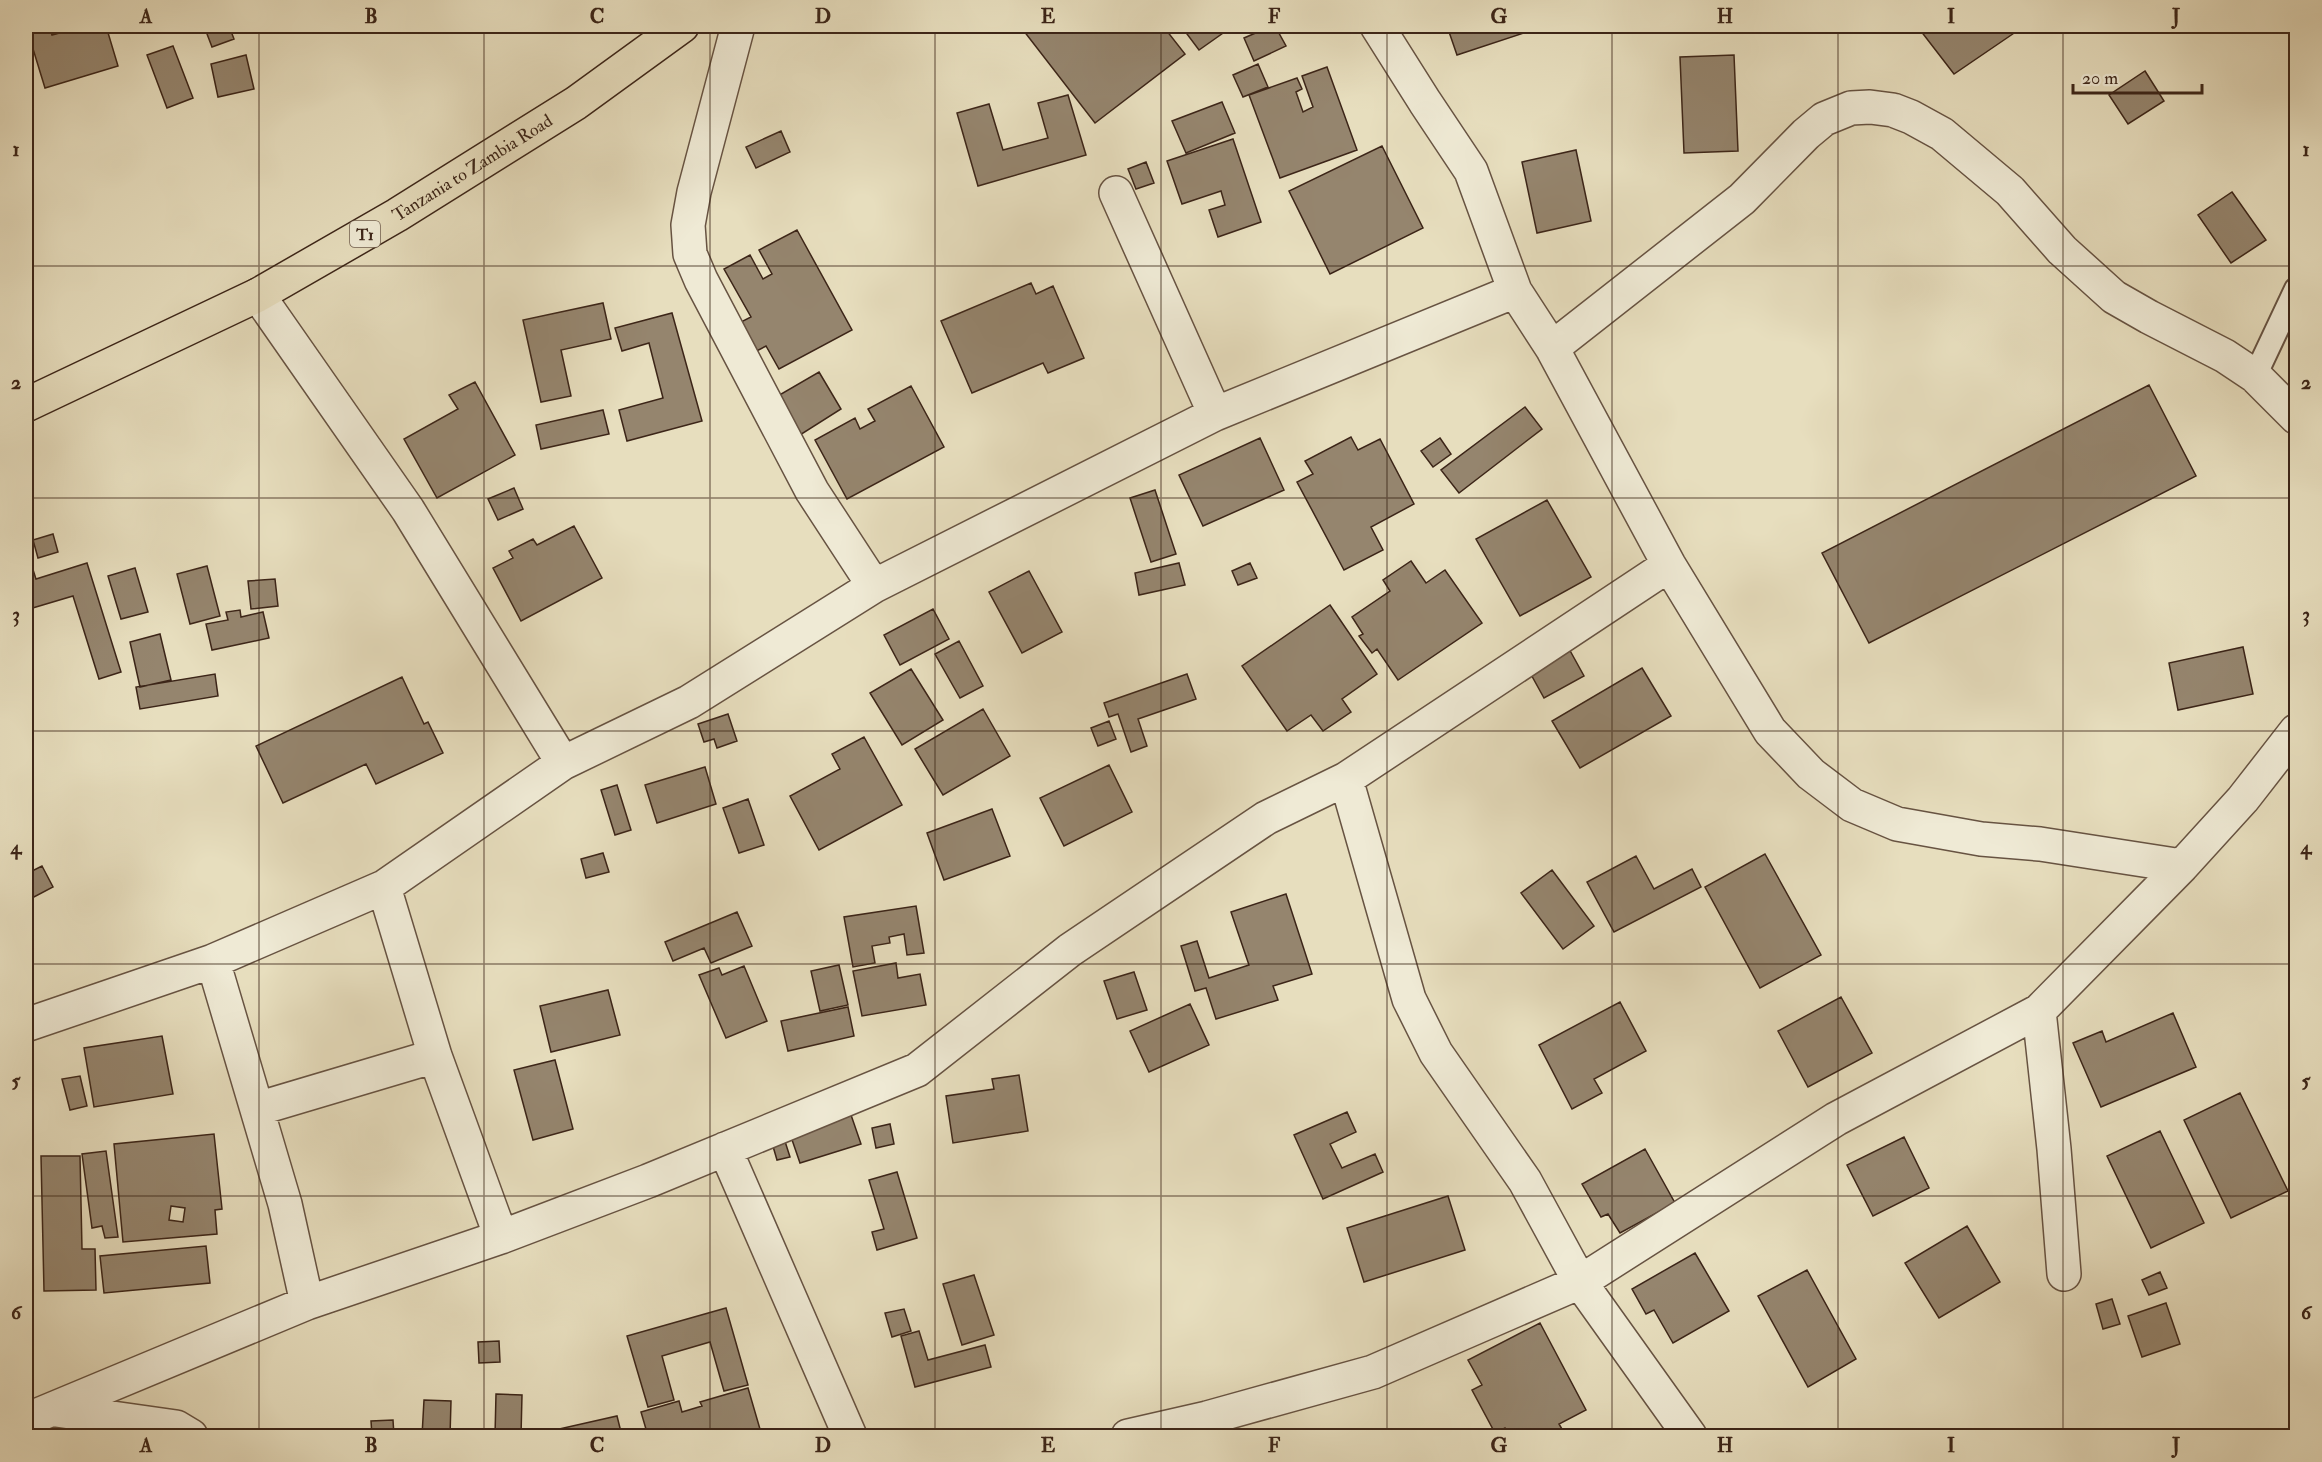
<svg xmlns="http://www.w3.org/2000/svg" width="2322" height="1462" viewBox="0 0 2322 1462" font-family="'IM FELL Double Pica',serif">
  <style>
    .building { fill: #95856e; stroke: #3c2518; stroke-width: 1.5; fill-rule: evenodd }
    .lines { fill: none; stroke-linecap: round; stroke-linejoin: round }
    .lane-casing { stroke: #675342; stroke-width: 26 }
    .street-casing { stroke: #675342; stroke-width: 36 }
    .highway-casing { stroke: #3c2518; stroke-width: 36 }
    .lane { stroke: #efead5; stroke-width: 22 }
    .street { stroke: #efead5; stroke-width: 33 }
    .highway { stroke: #e7debe; stroke-width: 33 }
    .grid { fill: none; stroke: #3c2518; stroke-width: 1.5; stroke-opacity: 0.55 }
    .labels { text-anchor: middle; stroke-width: 4.5; stroke-linejoin: round; paint-order: stroke }
    .shield { fill: #efead5; stroke: #726051; stroke-width: 1.5 }
    .shield-label { font-size: 16px; font-weight: bold; fill: #3c2518 }
    .street-label { font-size: 18px; fill: #3c2518; stroke: #efead5 }
    .neatline { fill: none; stroke: #3c2518; stroke-width: 2 }
    .grid-label { font-size: 20px; text-anchor: middle; font-weight: bold; fill: #3c2518 }
  </style>
  <rect width="100%" height="100%" fill="#e7debe"/>
  <filter id="stains"><feTurbulence type="fractalNoise" baseFrequency=".00333" numOctaves="4"/><feColorMatrix values="0 0 0 0 .2 0 0 0 0 .09 0 0 0 0 .02 0 0 0 .5 -.17"/></filter>
  <radialGradient id="worn" r=".72"><stop offset=".6" stop-color="#630" stop-opacity="0"/><stop offset="1" stop-color="#630" stop-opacity=".3"/></radialGradient>
  <path class="building" d="M26,26H49L52,35L85,26H106L118,66L45,88Z
    M204,26H229L234,39L212,47Z
    M1020,26H1163L1185,54L1095,123Z
    M1181,26H1233L1199,50Z
    M1272,26H1275L1286,46L1254,61L1244,38Z
    M1447,26H1545L1457,55Z
    M1706,26H1727L1709,32Z
    M1917,26H2022L2023,27L1954,74Z
    M173,46L193,98L167,108L147,55Z
    M246,55L254,89L218,97L211,64Z
    M1734,55L1738,151L1684,153L1680,57Z
    M1258,64L1268,87L1243,97L1233,75Z
    M1327,67L1357,150L1280,178L1249,95L1297,78L1302,89L1296,92L1303,112L1313,107L1302,76Z
    M2145,71L2164,101L2128,124L2109,95Z
    M1068,95L1086,155L978,186L957,113L989,104L1003,150L1048,138L1038,103Z
    M1222,102L1235,133L1186,153L1172,121Z
    M781,131L790,152L756,168L746,147Z
    M1233,139L1261,222L1218,237L1209,210L1225,205L1221,191L1182,204L1167,161Z
    M1382,146L1423,228L1330,274L1289,191Z
    M1576,150L1591,221L1537,233L1522,162Z
    M1146,162L1154,183L1136,189L1128,169Z
    M2232,192L2266,240L2231,263L2198,215Z
    M797,230L852,330L779,369L766,346L753,353L737,324L751,317L724,269L750,255L763,279L772,274L759,250Z
    M1031,283L1036,294L1053,286L1084,358L1048,373L1043,363L972,393L941,321Z
    M603,303L611,339L561,350L571,396L541,402L523,320Z
    M672,313L702,421L627,441L619,410L663,398L649,343L622,351L615,328Z
    M819,372L841,409L800,435L776,397Z
    M475,382L515,455L437,498L404,439L458,409L449,395Z
    M2149,385L2196,476L1869,643L1822,553Z
    M911,386L944,447L847,499L815,440L855,418L860,429L875,421L868,409Z
    M1525,407L1542,429L1459,493L1441,470Z
    M603,410L609,434L541,449L536,425Z
    M1351,437L1358,450L1380,439L1414,504L1371,527L1383,550L1344,570L1297,482L1313,474L1305,461Z
    M1260,438L1284,490L1203,526L1179,475Z
    M1440,438L1451,454L1433,467L1421,451Z
    M514,488L523,509L498,520L488,499Z
    M1155,490L1176,554L1151,562L1130,498Z
    M1547,500L1591,577L1520,616L1476,539Z
    M574,526L602,578L521,621L493,568L513,558L509,551L533,539L537,545Z
    M53,534L58,552L38,558L33,540Z
    M26,554H28L36,579L87,563L121,672L99,679L73,596L26,610Z
    M1411,561L1426,583L1445,570L1482,623L1398,680L1377,649L1372,653L1359,636L1363,634L1352,617L1390,591L1383,580Z
    M1179,563L1185,585L1139,595L1135,573Z
    M1250,563L1257,578L1238,585L1232,571Z
    M207,566L220,616L190,624L177,574Z
    M135,568L148,612L121,619L108,576Z
    M1029,571L1062,632L1022,653L989,592Z
    M275,579L278,606L251,609L248,581Z
    M1330,605L1377,674L1342,699L1351,712L1323,731L1311,715L1287,731L1242,666Z
    M933,609L949,639L900,665L884,635Z
    M240,610L241,617L263,612L269,638L212,650L206,624L228,620L226,612Z
    M160,634L171,680L140,687L130,642Z
    M959,641L983,686L960,698L935,654Z
    M1568,647L1584,676L1544,698L1528,669Z
    M2243,647L2253,694L2178,710L2169,663Z
    M1642,668L1671,716L1580,768L1552,721Z
    M911,669L943,720L902,745L870,693Z
    M215,674L218,696L140,709L136,687Z
    M1187,674L1196,699L1138,719L1147,746L1131,752L1118,714L1109,717L1104,703Z
    M402,677L424,724L428,722L443,753L376,784L366,764L283,803L256,746Z
    M983,709L1010,756L943,795L915,749Z
    M728,714L737,741L717,748L714,739L704,742L698,724Z
    M1109,721L1116,739L1098,746L1091,728Z
    M864,737L902,805L819,850L790,796L840,769L832,754Z
    M1109,765L1132,812L1064,846L1040,798Z
    M705,767L716,804L657,823L645,785Z
    M617,785L631,830L615,835L601,790Z
    M748,799L764,845L739,853L723,808Z
    M992,809L1010,856L944,880L927,833Z
    M603,853L609,872L586,878L581,859Z
    M1765,854L1821,955L1760,988L1705,887Z
    M1636,856L1654,889L1692,869L1701,887L1614,932L1587,882Z
    M42,866L53,887L34,897L26,881V874Z
    M1552,870L1594,926L1563,949L1521,893Z
    M1286,894L1312,974L1273,986L1278,1000L1216,1019L1206,988L1195,991L1181,946L1197,941L1209,978L1249,965L1231,912Z
    M916,906L924,953L907,955L904,934L889,937L890,943L872,946L875,963L853,967L844,917Z
    M737,912L752,946L711,963L704,948L673,961L665,942Z
    M896,963L898,978L920,974L926,1005L862,1016L853,971Z
    M839,965L848,1005L820,1011L811,971Z
    M744,966L767,1021L726,1038L699,975L719,968L722,975Z
    M1134,972L1147,1010L1117,1019L1104,981Z
    M608,990L620,1035L551,1052L540,1006Z
    M1841,997L1872,1053L1808,1087L1778,1031Z
    M1620,1002L1646,1051L1594,1079L1602,1093L1572,1109L1539,1045Z
    M1190,1004L1209,1045L1149,1072L1130,1031Z
    M848,1007L854,1036L788,1051L781,1021Z
    M2173,1013L2196,1067L2101,1107L2073,1043L2102,1031L2106,1042Z
    M162,1036L173,1094L94,1107L84,1048Z
    M555,1060L573,1129L533,1140L514,1070Z
    M1019,1075L1028,1131L953,1143L946,1096L994,1089L992,1079Z
    M80,1076L87,1106L70,1110L62,1079Z
    M2240,1093L2288,1191L2231,1218L2184,1120Z
    M850,1112L861,1144L800,1163L789,1131Z
    M1347,1112L1356,1132L1330,1144L1342,1168L1375,1154L1383,1172L1323,1199L1294,1135Z
    M890,1124L894,1144L876,1148L872,1128Z
    M2160,1131L2204,1223L2151,1248L2107,1156Z
    M782,1132L790,1157L777,1160L770,1136Z
    M214,1134L222,1209L215,1210L217,1234L123,1242L114,1144ZM171,1206L185,1208L183,1222L169,1220Z
    M1904,1137L1929,1188L1873,1216L1847,1165Z
    M1645,1149L1675,1203L1620,1233L1608,1214L1601,1217L1582,1184Z
    M106,1151L118,1237L105,1238L102,1226L92,1228L82,1154Z
    M41,1156H80L82,1249H95L96,1290L44,1291Z
    M897,1172L917,1238L877,1250L872,1232L884,1229L869,1180Z
    M1448,1196L1465,1250L1364,1282L1347,1228Z
    M1967,1226L2000,1282L1939,1318L1905,1263Z
    M206,1246L210,1283L104,1293L100,1256Z
    M1695,1253L1729,1311L1673,1343L1654,1310L1646,1314L1632,1289Z
    M1807,1270L1856,1359L1808,1387L1758,1296Z
    M2160,1272L2167,1288L2149,1295L2142,1280Z
    M974,1275L994,1335L962,1345L943,1284Z
    M2112,1299L2120,1324L2103,1329L2096,1304Z
    M2166,1303L2180,1344L2142,1357L2128,1316Z
    M726,1308L748,1385L724,1391L710,1342L662,1356L674,1400L648,1407L627,1336Z
    M904,1309L911,1331L892,1337L885,1313Z
    M1540,1323L1586,1410L1559,1424L1566,1436H1510L1505,1428L1495,1433L1472,1390L1482,1385L1468,1360Z
    M919,1331L928,1360L985,1345L991,1367L915,1387L901,1336Z
    M499,1341L500,1362L479,1363L478,1342Z
    M748,1388L762,1436H648L641,1412L679,1401L682,1412L702,1406L700,1402Z
    M496,1394L522,1395L521,1436H495Z
    M424,1400L451,1401L450,1436H422Z
    M617,1416L622,1436H561L559,1429Z
    M393,1420L394,1436H372L371,1421Z"/>
  <g class="lines">
    <defs>
      <path id="lane" d="M2255,376L2296,289"/>
      <path id="street" d="M738,26L694,192L688,225L690,254L701,280L812,491L874,586
        M1377,26L1425,102L1471,171L1515,291L1552,348L1669,565L1770,731L1811,774L1852,805L1897,824L1981,839L2040,844L2182,866
        M1116,193L1215,414
        M258,295L408,510L563,763
        M1552,348L1742,199L1806,134L1824,119L1851,108L1870,107L1893,110L1911,117L1942,134L2010,191L2062,250L2114,297L2149,317L2225,356L2255,376L2296,417
        M1346,779L1409,999L1436,1053L1525,1181L1580,1282L1690,1436
        M384,887L435,1056L501,1237
        M213,961L285,1204L307,1303
        M2039,1011L2054,1149L2064,1274
        M26,1025L213,961L384,887L563,763L689,702L874,586L1215,414L1515,291
        M257,1109L435,1056
        M725,1149L850,1436
        M56,1410L176,1427L191,1436
        M26,1420L307,1303L501,1237L648,1181L917,1070L1070,950L1266,818L1346,779L1669,565
        M1128,1436L1207,1418L1373,1372L1580,1282L1836,1119L2039,1011L2182,866L2243,799L2296,731"/>
      <g id="highway">
        <path id="s1" d="M26,405L258,295L397,215L576,103L682,26"/>
      </g>
    </defs>
    <use href="#lane" class="lane-casing"/>
    <use href="#street" class="street-casing"/>
    <use href="#highway" class="highway-casing"/>
    <use href="#lane" class="lane"/>
    <use href="#street" class="street"/>
    <use href="#highway" class="highway"/>
  </g>
  <path class="grid" d="M259,26V1436M484,26V1436M710,26V1436M935,26V1436M1161,26V1436M1387,26V1436M1612,26V1436M1838,26V1436M2063,26V1436M26,266H2296M26,498H2296M26,731H2296M26,964H2296M26,1196H2296"/>
  <g class="labels">
    <rect class="shield" x="350" y="221" width="30" height="26" rx="4.5"/>
    <g class="shield-label">
      <text x="365" y="240">T1</text>
    </g>
    <g class="street-label">
      <text dy="6" stroke="none"><textPath href="#s1" startOffset="506">Tanzania to Zambia Road</textPath></text>
    </g>
  </g>
  <rect width="2322" height="1462" fill="none" stroke="#e7debe" stroke-width="66"/>
  <path d="M2073 84v9h129v-9" fill="none" stroke="#3c2518" stroke-width="3"/>
  <text x="2082" y="84" font-size="18" fill="#3c2518" stroke="#efead5" stroke-width="4.5" paint-order="stroke">20 m</text>
  <rect x="33" y="33" width="2256" height="1396" class="neatline"/>
  <g class="grid-label">
    <text x="146" y="23">A</text>
    <text x="371" y="23">B</text>
    <text x="597" y="23">C</text>
    <text x="823" y="23">D</text>
    <text x="1048" y="23">E</text>
    <text x="1274" y="23">F</text>
    <text x="1499" y="23">G</text>
    <text x="1725" y="23">H</text>
    <text x="1951" y="23">I</text>
    <text x="2176" y="23">J</text>
    <text x="16" y="156">1</text>
    <text x="2306" y="156">1</text>
    <text x="16" y="389">2</text>
    <text x="2306" y="389">2</text>
    <text x="16" y="621">3</text>
    <text x="2306" y="621">3</text>
    <text x="16" y="854">4</text>
    <text x="2306" y="854">4</text>
    <text x="16" y="1087">5</text>
    <text x="2306" y="1087">5</text>
    <text x="16" y="1319">6</text>
    <text x="2306" y="1319">6</text>
    <text x="146" y="1452">A</text>
    <text x="371" y="1452">B</text>
    <text x="597" y="1452">C</text>
    <text x="823" y="1452">D</text>
    <text x="1048" y="1452">E</text>
    <text x="1274" y="1452">F</text>
    <text x="1499" y="1452">G</text>
    <text x="1725" y="1452">H</text>
    <text x="1951" y="1452">I</text>
    <text x="2176" y="1452">J</text>
  </g>
  <rect width="100%" height="100%" filter="url(#stains)"/>
  <rect width="100%" height="100%" fill="url(#worn)"/>
</svg>
